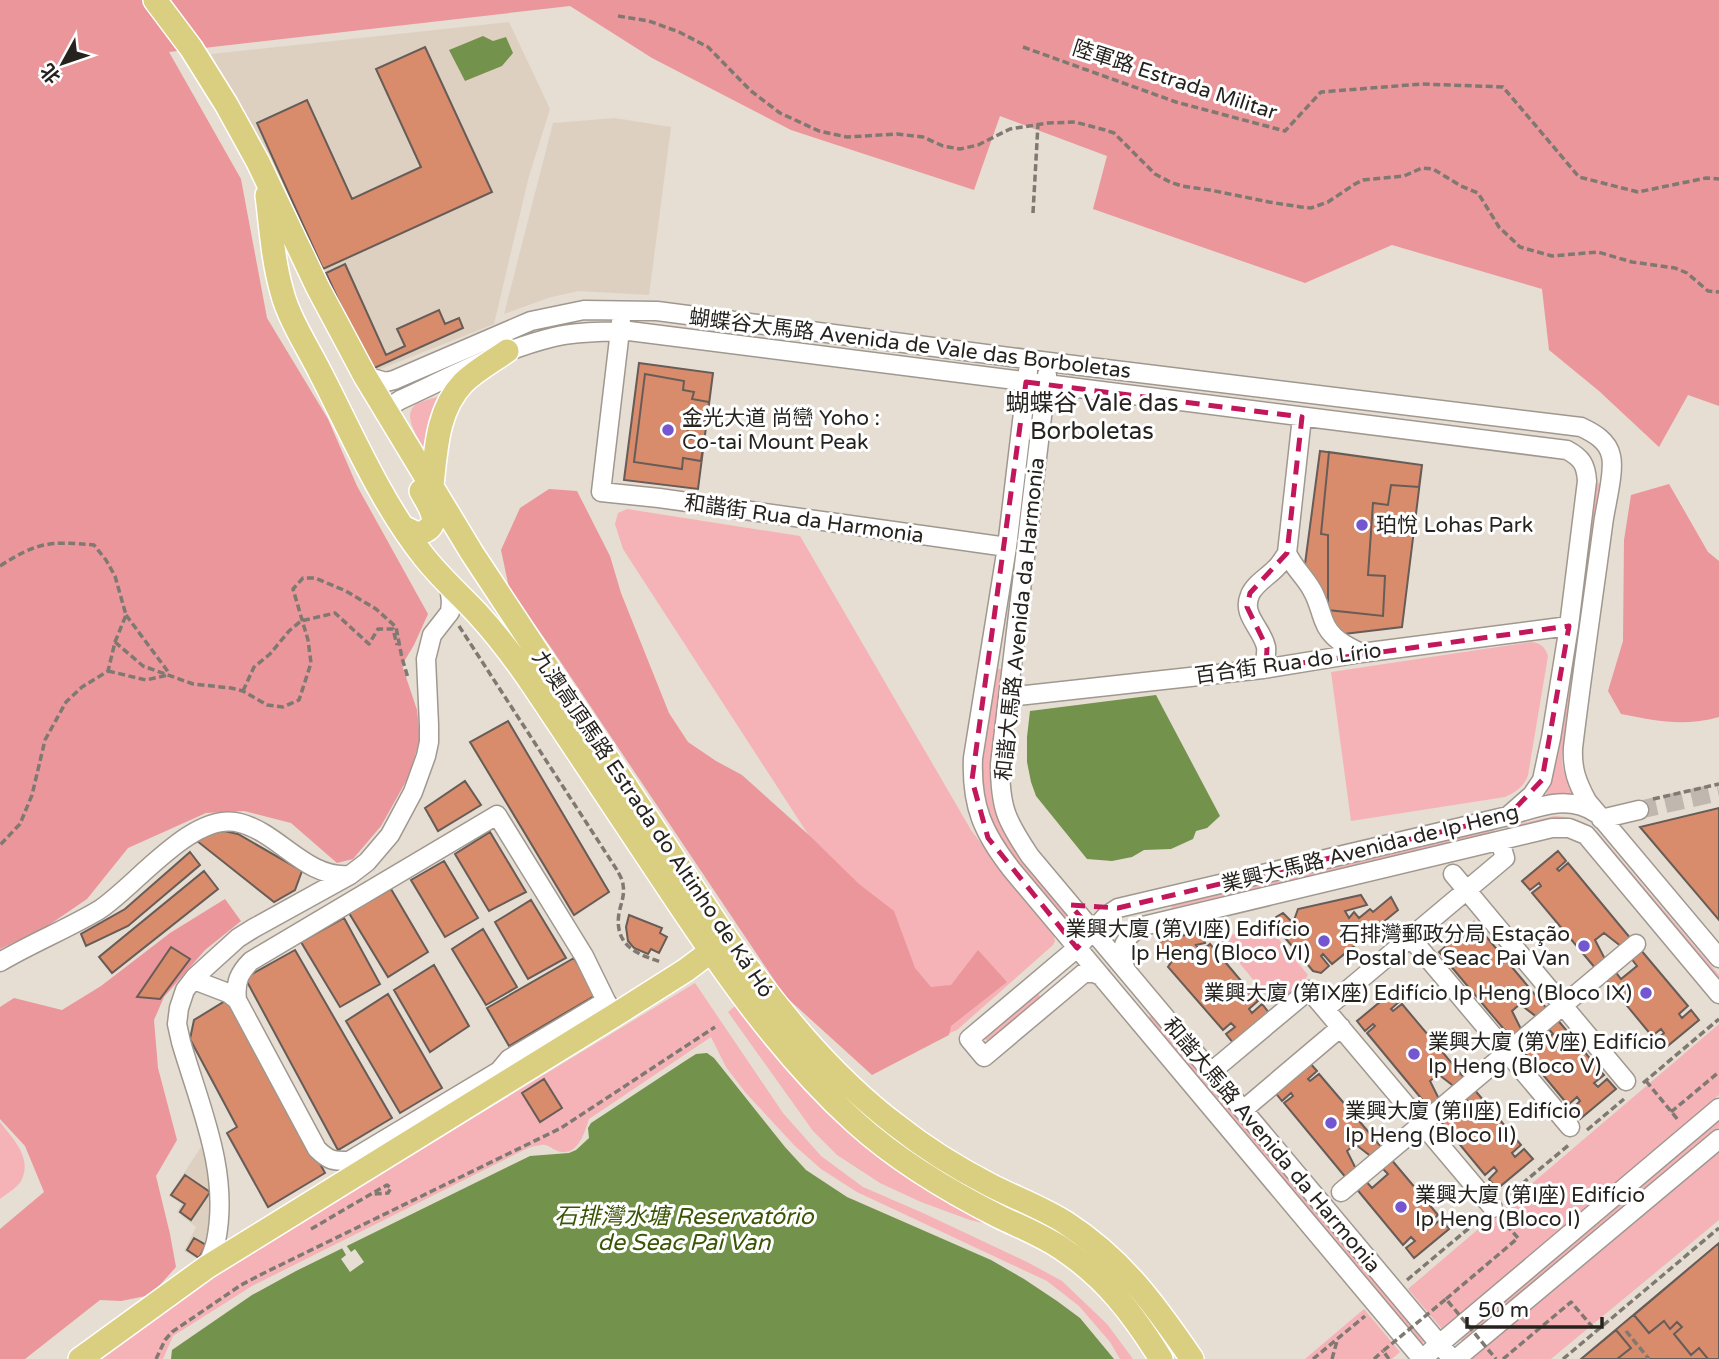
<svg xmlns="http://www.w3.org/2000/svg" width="1719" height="1359" viewBox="0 0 1719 1359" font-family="'Varela Round','Noto Sans SC',sans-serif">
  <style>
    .built { fill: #ded0c0 }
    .green { fill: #f5b3b7 }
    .forest { fill: #eb969b }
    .water { fill: #73924c }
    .pier { fill: #e6ddd3 }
    .building { fill: #d88c6b; stroke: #675c57; stroke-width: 2 }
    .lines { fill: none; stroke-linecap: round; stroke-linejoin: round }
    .minor-tunnel { stroke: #c0b8af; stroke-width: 18; stroke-dasharray: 18 9; stroke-linecap: butt }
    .minor-casing { stroke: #a0988f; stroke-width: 21 }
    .major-casing { stroke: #fff; stroke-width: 26 }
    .path { stroke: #7f7972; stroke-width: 3.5; stroke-dasharray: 7 3.5; stroke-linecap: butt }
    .minor { stroke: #fff; stroke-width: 18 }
    .major { stroke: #dacf80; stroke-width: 23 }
    .path-bridge { stroke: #7f7972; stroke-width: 3.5; stroke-dasharray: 7 3.5; stroke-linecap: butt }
    .marked { fill: none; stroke: #c2185b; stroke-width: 5; stroke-dasharray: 14 9; stroke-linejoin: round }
    .poi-dot { fill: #7356d0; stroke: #fff; stroke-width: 2.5 }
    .labels { text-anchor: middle; stroke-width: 6; stroke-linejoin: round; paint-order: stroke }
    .street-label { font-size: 21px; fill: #26231f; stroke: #fff }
    .poi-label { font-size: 21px; fill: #26231f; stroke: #fff; text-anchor: start }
    .water-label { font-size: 23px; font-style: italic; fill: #3a5605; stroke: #fff }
    .quarter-label { font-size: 24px; fill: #26231f; stroke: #fff }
  </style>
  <rect width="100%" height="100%" fill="#e6ddd3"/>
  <path class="built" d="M509,22L550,109L529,176L494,324L378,370L322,275L260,146L211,54Z
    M615,118L671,127L649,295L578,291L548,298L504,314L553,123Z
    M201,1147L208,1166L213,1208L205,1263L184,1251L196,1227L177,1212L182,1204L169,1196Z"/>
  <path class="green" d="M440,396L424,448C418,438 403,417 414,406C419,401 432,399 440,396Z
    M1595,482L1600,484L1601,489L1562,757C1562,772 1567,782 1575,795L1564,794L1545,797L1550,783L1556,752Z
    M627,509L800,536L971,830L999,867L1052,930L1055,941L1053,945L957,1030L945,1035L933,1027L623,549L615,524L618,513Z
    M1531,642C1541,643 1545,647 1548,656L1528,775C1524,787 1516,792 1505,797L1351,821L1331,672Z
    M995,668L1005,670C998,711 981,776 996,815C1003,832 1015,846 1027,860C1041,878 1056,897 1070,915L1069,921L1064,919L1006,848L989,819L982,797L980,769Z
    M1555,816C1573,817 1585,821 1598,833L1719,975V984L1594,837L1507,832L1506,827Z
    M1493,827L1495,832L1172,908L1170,903Z
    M1268,926L1308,975C1296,993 1294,996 1273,1004L1219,938Z
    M695,983L783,1113L821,1156L863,1187L923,1213L1029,1263L1062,1281L1107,1324L1133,1359H1120L1110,1342L1079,1306L1047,1281L857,1192L821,1169L794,1145L745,1092L726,1067L711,1037L589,1119C585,1131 579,1154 562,1152C556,1152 551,1146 545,1145C541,1144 533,1147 528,1148L252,1286L173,1336L163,1359H98L236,1262Z
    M1037,993L1041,997L988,1042L984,1038Z
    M735,1006C788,1077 851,1146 929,1191C951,1204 974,1215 996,1226L970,1220L921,1202L880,1183L837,1155L813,1131L728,1012Z
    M1151,1016L1425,1341L1421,1344L1147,1019Z
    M1719,1024V1095L1442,1329L1408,1289Z
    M1719,1121V1127L1462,1341L1460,1338Z
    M0,1122C13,1139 33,1158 21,1181C17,1188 6,1194 0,1199Z
    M1719,1151V1220L1551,1359H1467Z
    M1364,1309L1400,1352L1392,1359H1305Z"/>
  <path class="forest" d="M0,0H1719V406L1688,395L1659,447L1599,391L1549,350L1542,289L1392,245L1305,283L1093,209L1107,156L1000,116L974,190L791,130L652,58L570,6L169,52L241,179L267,318L328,419L357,486L428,614L414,645L402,665L417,710L420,738L410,774L381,826L353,859L337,863L291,823L244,811L206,813L128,848L87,899L46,927L0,949Z
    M1669,484L1708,552L1719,561V717C1684,727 1656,721 1621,714L1608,691L1623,641L1624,540L1631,495Z
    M549,489L577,491L610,556L621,593L669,713L688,742L716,761L742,775L811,837L859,884L894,911L915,968L931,987L951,985L978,950L1007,982L951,1026L949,1035L872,1075L785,996L552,649L509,588L501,550L520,508Z
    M225,899L241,921L205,950L164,997L154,1020L158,1068L177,1140L156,1176L170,1234L176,1267L151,1295L121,1301L100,1300L25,1359H0V1229L44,1192L25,1146L0,1119V1007L14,998L62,1010L101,986L170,933Z"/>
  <path class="water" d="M483,36L493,41L506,37L513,53L502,66L465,81L449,50Z
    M1156,695L1220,816L1207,828L1196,831L1193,839L1171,849L1144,850L1132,857L1112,861L1087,859L1036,796L1031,782L1027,762V737L1030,711Z
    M707,1053L714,1058L785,1147L806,1170L847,1197L991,1260L1024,1279L1057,1301L1080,1318L1114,1359H171L172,1350L252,1295L296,1271L530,1156L569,1153L576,1150L589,1138L588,1128L591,1123L685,1061L696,1054Z"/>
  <path class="pier" d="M346,1245L351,1252L355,1249L364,1262L350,1272L341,1259L346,1255L342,1248Z"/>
  <path class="building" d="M425,47L492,192L323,269L257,123L307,100L352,199L421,167L376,69Z
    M345,264L386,355L405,346L397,329L439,310L445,324L459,318L463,328L370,370L326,273Z
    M639,363L713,373L698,489L624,480Z
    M645,374L684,381L683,390L694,392L692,399L709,402L707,420L689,417L687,438L704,441L701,461L683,458L682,469L634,462Z
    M1320,451L1422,465L1402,627L1344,634L1328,620L1307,574L1305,564Z
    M1329,452L1422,465L1419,487L1391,485L1388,505L1373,503L1368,575L1385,576L1383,616L1328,610V535L1321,534Z
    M508,721L609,892L574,915L470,742Z
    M465,781L481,805L438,831L425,808Z
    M1719,808V920L1640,827Z
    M224,831L238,834L302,871L295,890L274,902L197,841L209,834Z
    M490,832L526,892L489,911L455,854Z
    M1558,851L1566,861L1557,869L1559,871L1568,863L1631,939L1622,947L1604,933L1595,940L1606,961L1596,969L1532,893L1541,886L1539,883L1530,890L1522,881Z
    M190,852L200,865L128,926L86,946L81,934L125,909Z
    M444,861L478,918L445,937L411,880Z
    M204,871L218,889L112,973L99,957Z
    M391,889L428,952L388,977L349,913Z
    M1361,895L1367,905L1345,911L1349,918L1354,912L1359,918L1370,909L1373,912L1391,897L1398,910L1332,964L1323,954L1321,956L1329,966L1321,973L1313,971L1275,926L1276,917L1283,913L1293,923L1298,909Z
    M531,900L566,958L528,979L495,922Z
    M629,915L662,928L660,933L667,937L659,953L651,949L648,954L634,948L628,941L626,927Z
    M344,918L380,984L340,1007L301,942Z
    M1474,922L1482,932L1473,939L1475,942L1484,934L1548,1010L1538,1018L1520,1004L1512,1011L1522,1031L1513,1040L1449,964L1458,956L1456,954L1447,961L1439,952Z
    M483,929L517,987L486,1005L452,949Z
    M1203,931L1205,943L1196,945L1200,952L1210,944L1258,1001L1249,1009L1252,1013L1262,1004L1270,1014L1234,1044L1226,1034L1235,1027L1231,1023L1223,1030L1168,967L1175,956L1171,951L1162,953L1159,941Z
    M171,947L190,959L160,999L137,997Z
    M1640,949L1688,1006L1679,1014L1682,1018L1691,1010L1699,1020L1664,1049L1656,1040L1664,1033L1661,1029L1652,1036L1604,978L1614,970L1621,979L1637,966L1630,957Z
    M295,950L392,1118L338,1150L245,978Z
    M574,958L596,995L509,1046L487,1008Z
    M434,965L469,1026L430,1052L394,990Z
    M1392,992L1400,1001L1391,1009L1393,1011L1402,1004L1466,1080L1456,1088L1438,1074L1430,1081L1440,1101L1430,1109L1367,1033L1375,1026L1373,1024L1365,1031L1357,1021Z
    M388,994L442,1088L400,1113L346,1021Z
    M230,998L325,1173L268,1207L227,1133L237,1127L190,1039L194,1020Z
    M1556,1018L1604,1075L1594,1083L1598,1087L1607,1079L1616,1089L1580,1119L1572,1109L1580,1101L1577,1097L1568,1105L1520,1047L1530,1039L1537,1048L1553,1034L1546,1026Z
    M1309,1062L1317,1071L1308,1079L1310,1081L1319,1074L1383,1149L1373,1158L1355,1144L1347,1151L1357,1171L1347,1179L1284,1103L1293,1096L1291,1093L1282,1101L1274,1091Z
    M544,1079L562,1108L540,1122L522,1093Z
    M1473,1088L1521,1145L1512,1153L1515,1157L1524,1149L1533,1159L1497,1189L1489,1179L1497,1171L1494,1167L1485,1175L1437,1117L1447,1109L1454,1118L1470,1104L1463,1096Z
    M1390,1158L1438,1215L1429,1223L1432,1227L1441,1219L1449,1229L1414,1258L1406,1248L1415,1241L1411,1237L1403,1245L1355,1187L1364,1179L1372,1188L1388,1174L1380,1166Z
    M185,1175L210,1192L191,1220L180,1212L185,1204L171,1195Z
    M194,1238L206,1245L199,1258L187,1250Z
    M1719,1243V1359H1708L1699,1348L1691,1355L1674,1334L1682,1327L1677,1322L1670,1329L1664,1321L1649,1333L1634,1315Z
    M1719,1243V1359H1581Z
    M1616,1330L1631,1348L1617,1359H1581Z"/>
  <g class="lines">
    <path class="minor-tunnel" d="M1639,810L1719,792"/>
    <defs>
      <path id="minor" d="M621,322L601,492L659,498L1007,547
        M1028,371L1007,547L973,758C971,806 983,833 1012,870L1422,1359
        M1047,375L1000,764C1000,808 1006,820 1030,856L1452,1359
        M365,376L386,382L394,380L531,321L584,310L657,311L1049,362L1581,427C1594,433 1608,441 1611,456C1615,472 1605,507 1603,525C1593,599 1582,673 1573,748C1572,770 1577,782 1587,801L1719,958
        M386,409L400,400C450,377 500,350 554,337C578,331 604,332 629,331L1567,450C1582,458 1586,465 1587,481L1569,626L1551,738L1542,780L1532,795L1508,816
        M1287,553C1293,567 1305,577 1312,590C1318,600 1320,611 1324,621C1330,638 1346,646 1361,653
        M1263,669C1265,661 1267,654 1266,647C1262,628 1241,615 1250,595C1254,584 1269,576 1277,567C1281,563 1284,558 1287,553L1302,417
        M1008,697L1263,669L1361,653L1569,626
        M1601,819L1639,810
        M1453,874L1626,1081
        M1410,937L1570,1127
        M0,962C32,943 67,929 99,910C136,886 193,810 240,823C279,833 306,878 348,875
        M1126,970C1117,951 1125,935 1143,926L1552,828H1569L1586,835L1719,994
        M1101,976L1094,973H1084L984,1057L969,1039L1077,948L1106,916L1118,908L1508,816C1538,807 1568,794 1596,813
        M194,980L228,993L237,1000
        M606,1001L584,956L497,815L251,961C239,973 235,982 237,1000L317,1149C329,1161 333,1161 349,1161L499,1071L509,1059L606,1001L615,1015
        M1325,1009L1505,858L1500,841
        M1211,1072L1309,990L1493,1208
        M1243,1110L1341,1027
        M1341,1192L1636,944
        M207,1267C210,1258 214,1250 216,1241C230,1172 200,1107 181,1042L177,1024L179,1008L185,990L195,977L238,938L254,928L350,875L367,862L390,835L413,792L426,756L429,742V725L426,659L432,635L450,612L451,602L449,584
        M1430,1352L1719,1108
        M1456,1359L1719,1139"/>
      <path id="major" d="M155,0L191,48L226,104L258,162L318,288L365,376L472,553L728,941C777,1008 829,1074 896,1125C925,1148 957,1168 990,1185C1015,1198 1043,1208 1066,1223C1123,1260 1155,1305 1192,1359
        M267,195C271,228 273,261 282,292C288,317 309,350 321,374C353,436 381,503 425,558C441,578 460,595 477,613C499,637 519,664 537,691C579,754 621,817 663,880C720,966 778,1052 855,1122C898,1161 948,1191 1000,1217C1021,1227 1041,1235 1061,1248C1106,1278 1133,1314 1161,1359
        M432,485C436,450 437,410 463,383C476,370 493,361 507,351
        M403,527L417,534C445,527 430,507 421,491
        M80,1359L207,1267L615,1015L686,970L710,952"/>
    </defs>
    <use href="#minor" class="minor-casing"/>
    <use href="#major" class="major-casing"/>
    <path class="path" d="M618,16L649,21L679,32L708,47L751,91L780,113L819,131L847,137L897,134L923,137L943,146L960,149L978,145L1010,129L1048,123L1075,122L1105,130L1114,133L1155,174L1170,182L1182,186L1210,190L1269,202L1301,207L1311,208L1328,202L1355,184L1363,180L1404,176L1422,168L1433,169L1461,186L1478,193L1499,227L1520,247L1552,256L1598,252L1632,262L1675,268L1687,273L1708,291L1719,292
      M1023,47L1176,102L1285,131L1321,92L1422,84L1503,87L1579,177L1638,192L1706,178L1719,179
      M1033,213L1038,124
      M0,566C37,542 50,541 94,545L106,560L115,576L126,615L115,642L108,671L82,687L66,702L45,740L32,795L20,824L0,845
      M126,615L169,673
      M459,626L617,870C619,874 623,880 623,885C625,895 621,903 619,913C614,944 635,954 661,962
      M115,642L143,666L193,684L231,688L243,691L267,705L283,707L299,700L311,663L308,640L293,589L303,578H315L346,591L376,609L396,627L402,658L408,678
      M108,671L146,680L168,675
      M243,691L254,667L270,654L289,631L301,621L335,613L369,644L378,629H393L397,645
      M1653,799L1719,784
      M1646,1081L1679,1121
      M1643,1083L1719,1019
      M1671,1112L1719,1072
      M1587,1130L1624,1099
      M1506,1197L1570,1144
      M311,1229C337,1214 362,1199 387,1185L391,1188L388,1193L374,1194
      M1407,1280L1481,1218
      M1446,1299L1518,1238L1503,1221
      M1626,1331L1649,1359
      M156,1359L165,1340L172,1332L241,1285L262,1274L561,1128L715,1027
      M1313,1359L1365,1316
      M1332,1359L1337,1341
      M1374,1359L1383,1351
      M1503,1359L1571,1302L1596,1331
      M1563,1359L1719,1228"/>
    <use href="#minor" class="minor"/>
    <use href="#major" class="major"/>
    <path class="path-bridge" d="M1389,1359L1383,1351L1446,1299L1496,1359"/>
  </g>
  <path class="marked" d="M1026,382L1302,417L1287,553L1250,593L1247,607L1267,648L1266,668L1569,626L1542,780L1508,816L1118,908L1070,905L1093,931L1077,948L988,838L972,780Z"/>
  <g class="poi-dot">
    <circle cx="668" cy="430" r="7"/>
    <circle cx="1362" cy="525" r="7"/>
    <circle cx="1324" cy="941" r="7"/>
    <circle cx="1584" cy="946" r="7"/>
    <circle cx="1646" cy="993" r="7"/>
    <circle cx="1414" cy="1054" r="7"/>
    <circle cx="1331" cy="1123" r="7"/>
    <circle cx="1401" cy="1207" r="7"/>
  </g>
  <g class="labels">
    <g class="street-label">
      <text transform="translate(1175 80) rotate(18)" y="7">陸軍路 Estrada Militar</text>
      <text transform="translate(910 344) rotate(7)" y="7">蝴蝶谷大馬路 Avenida de Vale das Borboletas</text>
      <text transform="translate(804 519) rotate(8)" y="7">和諧街 Rua da Harmonia</text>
      <text transform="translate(1020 619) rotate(-84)" y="7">和諧大馬路 Avenida da Harmonia</text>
      <text transform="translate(1288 663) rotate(-8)" y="7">百合街 Rua do Lírio</text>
      <text transform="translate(653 824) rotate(56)" y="7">九澳高頂馬路 Estrada do Altinho de Ká Hó</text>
      <text transform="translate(1370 848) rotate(-14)" y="7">業興大馬路 Avenida de Ip Heng</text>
      <text transform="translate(1272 1145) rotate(50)" y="7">和諧大馬路 Avenida da Harmonia</text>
    </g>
    <g class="poi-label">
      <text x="682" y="425">金光大道 尚巒 Yoho :<tspan x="682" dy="24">Co-tai Mount Peak</tspan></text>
      <text x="1376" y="532">珀悅 Lohas Park</text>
      <text x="1310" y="936" text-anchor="end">業興大廈 (第VI座) Edifício<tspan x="1310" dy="24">Ip Heng (Bloco VI)</tspan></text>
      <text x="1570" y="941" text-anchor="end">石排灣郵政分局 Estação<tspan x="1570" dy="24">Postal de Seac Pai Van</tspan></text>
      <text x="1632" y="1000" text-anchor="end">業興大廈 (第IX座) Edifício Ip Heng (Bloco IX)</text>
      <text x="1428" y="1049">業興大廈 (第V座) Edifício<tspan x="1428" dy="24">Ip Heng (Bloco V)</tspan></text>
      <text x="1345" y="1118">業興大廈 (第II座) Edifício<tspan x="1345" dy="24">Ip Heng (Bloco II)</tspan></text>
      <text x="1415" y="1202">業興大廈 (第I座) Edifício<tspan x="1415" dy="24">Ip Heng (Bloco I)</tspan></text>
    </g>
    <g class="water-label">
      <text x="684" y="1224">石排灣水塘 Reservatório<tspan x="684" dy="26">de Seac Pai Van</tspan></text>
    </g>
    <g class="quarter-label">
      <text x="1092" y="411">蝴蝶谷 Vale das<tspan x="1092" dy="28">Borboletas</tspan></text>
    </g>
  </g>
  <g transform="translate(63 63) rotate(230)" stroke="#ffffff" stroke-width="5" paint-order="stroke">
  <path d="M0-5L12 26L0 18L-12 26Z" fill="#26231f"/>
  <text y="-10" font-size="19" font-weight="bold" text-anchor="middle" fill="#26231f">北</text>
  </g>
  <path d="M1467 1317v10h135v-10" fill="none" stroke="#26231f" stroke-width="3.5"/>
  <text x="1478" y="1317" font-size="21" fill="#26231f" stroke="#ffffff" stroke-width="5" paint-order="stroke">50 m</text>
</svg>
